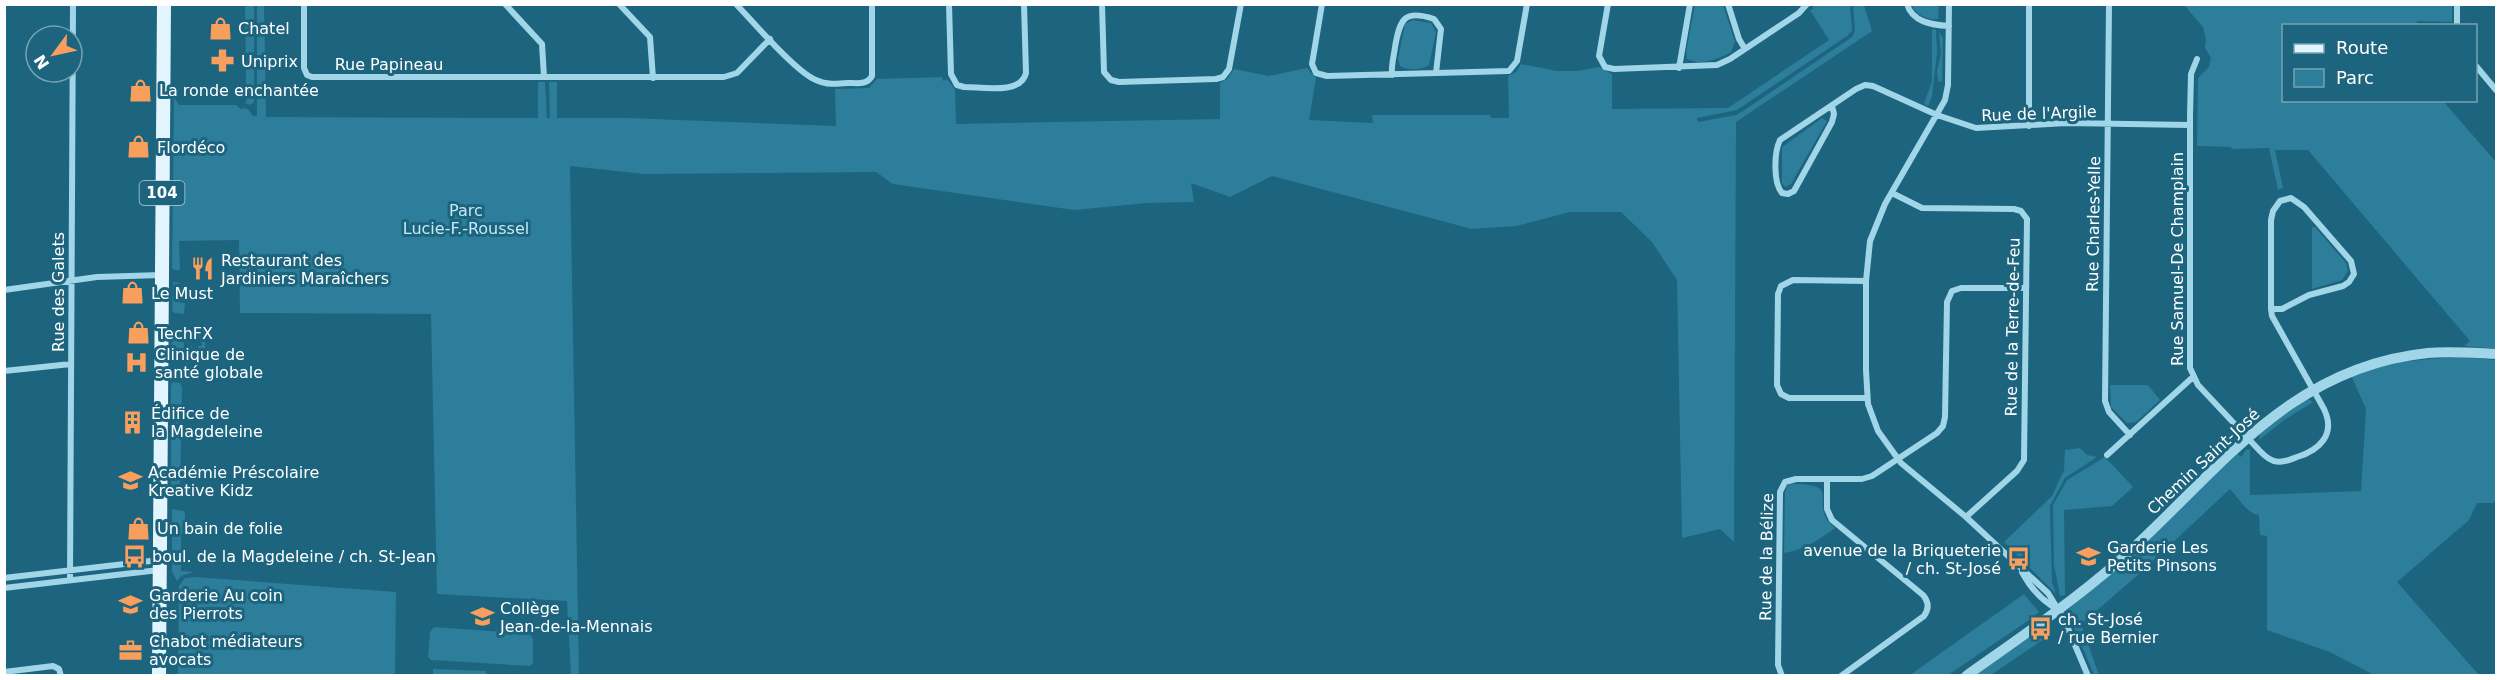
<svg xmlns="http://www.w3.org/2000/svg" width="2501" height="680" viewBox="0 0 2501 680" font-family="'DejaVu Sans',sans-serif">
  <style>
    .green { fill: #2c7e9b }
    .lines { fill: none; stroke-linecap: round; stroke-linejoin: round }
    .minor { stroke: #a0d6e8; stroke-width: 6 }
    .tertiary { stroke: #a0d6e8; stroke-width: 10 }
    .primary { stroke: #e2f5fe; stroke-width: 14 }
    .labels { text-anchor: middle; stroke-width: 6; stroke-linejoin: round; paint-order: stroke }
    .shield { fill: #1d647e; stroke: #bbd0d8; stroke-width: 1.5 }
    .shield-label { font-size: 15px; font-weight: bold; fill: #fff }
    .poi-label { font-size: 16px; fill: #fff; stroke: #1d647e; text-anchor: start }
    .street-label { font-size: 16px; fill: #fff; stroke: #1d647e }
    .park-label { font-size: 16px; fill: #c4e9f6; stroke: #1d647e }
  </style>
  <rect width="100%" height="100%" fill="#1d647e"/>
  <path class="green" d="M248,5H254V102L250,105L245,103L247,100L243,97L246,83L245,6Z
    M257,5H264L266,117L538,118V82H545L547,118H550L549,82H557V118H628L836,126L835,89L869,88L877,79L942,77L943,81L947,79L955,89L956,124L1220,119V83L1227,79L1234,69L1269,76L1307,68L1316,78L1309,120L1373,123L1372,115H1490L1491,118H1509L1508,76L1516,72L1521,64L1557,71H1578L1599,67L1612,74V109L1728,108L1829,40L1810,10L1813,9V5H1850L1852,31L1847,36L1737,110L1697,118L1698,122L1736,115L1743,111L1852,37L1855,31L1853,5H1864L1872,31L1736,122L1734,542L1720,529L1682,538L1677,280L1652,242L1621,212H1570L1516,226L1472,229L1272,176L1230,197L1191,183L1194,202L1147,203L1074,210L893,184L876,172L644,174L570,166L579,675L571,676L567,601L437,594L431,314L240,313L239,240L179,241L180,270H174L172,268L174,98L179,105H236L242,110L243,108L248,109L253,116H257Z
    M1695,5H1723L1735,42L1731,52C1719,59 1701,66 1687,59L1686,52Z
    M1912,5H1939L1938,19C1928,20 1915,15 1912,5Z
    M2184,5H2452V22L2417,21L2416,26H2284V100L2443,101L2496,162V349L2464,346L2470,341L2308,150H2275L2283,188L2278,190L2269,148L2233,149L2230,147L2197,146L2198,78L2209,67L2211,58L2205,48L2206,39L2203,27Z
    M1413,20L1431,23L1436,32L1429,65C1422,70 1408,71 1400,66L1398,59L1405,24Z
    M1932,29L1936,30L1937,53L1932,96L1928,106L1924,104L1932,81Z
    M1939,32L1943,38L1942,82L1938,81L1937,71L1941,54Z
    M1822,118L1827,121L1791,184L1785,187L1782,183V147Z
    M2312,227H2315L2346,263L2348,271L2342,280L2312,289Z
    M173,282L180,283V303H185L184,314L175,313L172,311Z
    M179,329L205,331V349L198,350V346H202L201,337H183L184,346H192L189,363C169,365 172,349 172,334Z
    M2466,357L2496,360V500L2493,503H2477L2469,520L2397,582L2479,675H2374L2330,652L2267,630V536L2260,535L2259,515C2247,514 2238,497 2230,489L2139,574L2081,624L2099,675H2094L2069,616V609L2238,454L2241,457L2246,450L2250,449V495L2361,491L2366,409L2351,375C2389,362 2426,358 2466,357Z
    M173,382L180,383L182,387L180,492L171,488V385Z
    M2110,385H2148L2160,400L2136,422L2127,423L2111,407Z
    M2308,399L2313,402L2284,420L2259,440L2260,432L2264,429Z
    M2080,448L2087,455L2097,457L2065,478L2050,506L2052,582L2056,594L2004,542L2052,496L2064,470L2065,450Z
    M2105,457L2133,487L2112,506L2064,510L2065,595L2060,596L2054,565L2053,505L2067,480Z
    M1792,484C1847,484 1805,503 1835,528C1818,540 1804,550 1784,553L1785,493L1787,486Z
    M172,509L184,511L185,513V534H181V571L194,572L181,576L177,581L172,572Z
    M195,577L396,592L395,675H178L179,586L185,578Z
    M2024,594L2039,612L2029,620L1948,675H1910Z
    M434,627L530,634L533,639V663L530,666L431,660L428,657L430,632Z
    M2039,628L2043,630L2047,637L1991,675L1973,676Z
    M433,669L486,671V675H433Z"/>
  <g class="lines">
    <path class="minor" d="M304,4V68L307,75L312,77H724L737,73L770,39
      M505,4L542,44L544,77
      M619,4L650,37L653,78
      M736,4C753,22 797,73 816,80C826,85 837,84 848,83C858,83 867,85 872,76V4
      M949,4L951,74L957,85L964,87C982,87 1021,95 1026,73L1024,4
      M1102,4L1104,72L1111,80L1119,82L1216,79L1223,77L1229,69L1241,4
      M1322,4L1312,64L1316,73L1327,76L1509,71L1517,61L1527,4
      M1608,4L1599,56L1605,67L1614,69L1717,65L1730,59L1799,13L1807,4
      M1728,4L1739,39L1745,49
      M1907,4C1912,22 1932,25 1949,26
      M1949,4L1948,85L1945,100L1885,204L1870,241L1866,281V370L1868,404L1878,431L1901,463L1966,517L2048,593L2064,619L2088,676
      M2029,4V126
      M2109,4L2105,401L2109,412L2130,435
      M2457,26V4
      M2197,59L2191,74L2190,116V368L2198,385L2259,450C2263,454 2267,459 2274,461C2282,463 2289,460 2297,457C2320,450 2336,434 2324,409L2272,316L2271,309V220L2273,211L2280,201L2291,198L2304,207L2351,261L2354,274L2349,282L2343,286L2309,295L2282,309H2271
      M2476,66L2496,90
      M1679,68L1690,4
      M1392,75C1391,65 1394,56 1395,47C1400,19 1404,9 1434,19L1441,29L1436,73
      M1832,106L1834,114L1832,122L1794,191L1788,194L1782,193C1773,183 1774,152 1780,140L1856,89L1865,85L1873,86L1937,115L1976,128L2067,123L2190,125
      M1892,193L1922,208L2014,209L2021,211L2027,219L2024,460L2017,471L1966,517
      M1866,281L1793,280L1781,286L1778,294L1777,385L1781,394L1789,398H1867
      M4,290L97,277L161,275
      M4,371L71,364
      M2107,455L2193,377
      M1827,479H1862L1872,476L1937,433L1943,426L1945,417L1947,302L1952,291L1961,288H2026
      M2022,572C2031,589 2041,600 2057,609
      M4,578L159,560
      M70,580L73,4
      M4,588L159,570
      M4,672L53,666L59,669L61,676
      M1782,676L1778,665L1780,492L1785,482L1796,479H1827V509L1832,520L1923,595C1929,602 1929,609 1924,616L1841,676"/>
    <path class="tertiary" d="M1966,676C2018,639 2071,603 2119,561C2217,474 2287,367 2428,353C2451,351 2474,353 2496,354"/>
    <path class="primary" d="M159,676L164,4"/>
  </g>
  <defs>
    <symbol id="shop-bare" viewBox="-9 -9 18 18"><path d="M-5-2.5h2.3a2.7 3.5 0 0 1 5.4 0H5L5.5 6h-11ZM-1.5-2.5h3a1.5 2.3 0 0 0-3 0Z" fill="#f89f5e" stroke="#1d647e" stroke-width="2.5" paint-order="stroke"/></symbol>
    <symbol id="pharmacy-bare" viewBox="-9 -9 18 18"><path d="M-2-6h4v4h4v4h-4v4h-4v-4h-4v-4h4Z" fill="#f89f5e" stroke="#1d647e" stroke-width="2.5" paint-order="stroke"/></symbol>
    <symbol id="restaurant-bare" viewBox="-9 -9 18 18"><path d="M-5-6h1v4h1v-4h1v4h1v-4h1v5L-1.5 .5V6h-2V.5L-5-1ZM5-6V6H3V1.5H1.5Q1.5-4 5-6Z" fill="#f89f5e" stroke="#1d647e" stroke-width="2.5" paint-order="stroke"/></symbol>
    <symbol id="hospital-bare" viewBox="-9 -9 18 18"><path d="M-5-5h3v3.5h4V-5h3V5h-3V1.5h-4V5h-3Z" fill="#f89f5e" stroke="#1d647e" stroke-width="2.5" paint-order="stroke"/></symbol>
    <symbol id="building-bare" viewBox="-9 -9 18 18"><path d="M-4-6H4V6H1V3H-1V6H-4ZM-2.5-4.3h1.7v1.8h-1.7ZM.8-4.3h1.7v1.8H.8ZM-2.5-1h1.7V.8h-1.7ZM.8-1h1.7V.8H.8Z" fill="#f89f5e" stroke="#1d647e" stroke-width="2.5" paint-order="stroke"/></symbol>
    <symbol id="school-bare" viewBox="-9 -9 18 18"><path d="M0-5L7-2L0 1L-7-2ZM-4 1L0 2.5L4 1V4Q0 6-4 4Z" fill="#f89f5e" stroke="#1d647e" stroke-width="2.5" paint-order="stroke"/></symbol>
    <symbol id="bus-bare" viewBox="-9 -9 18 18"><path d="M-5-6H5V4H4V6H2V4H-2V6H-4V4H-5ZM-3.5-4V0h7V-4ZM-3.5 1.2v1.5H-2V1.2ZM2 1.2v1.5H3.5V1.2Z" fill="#f89f5e" stroke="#1d647e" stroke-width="2.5" paint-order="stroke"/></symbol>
    <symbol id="office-bare" viewBox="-9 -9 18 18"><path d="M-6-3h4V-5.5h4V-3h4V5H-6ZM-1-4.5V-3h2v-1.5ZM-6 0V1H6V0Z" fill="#f89f5e" stroke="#1d647e" stroke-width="2.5" paint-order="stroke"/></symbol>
  </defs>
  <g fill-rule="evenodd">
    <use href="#shop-bare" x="204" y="12" width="33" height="33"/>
    <use href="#pharmacy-bare" x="206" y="44" width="33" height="33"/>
    <use href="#shop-bare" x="124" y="74" width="33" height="33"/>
    <use href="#shop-bare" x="122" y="130" width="33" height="33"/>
    <use href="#restaurant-bare" x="186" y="252" width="33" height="33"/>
    <use href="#shop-bare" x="116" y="276" width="33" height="33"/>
    <use href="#shop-bare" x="122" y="316" width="33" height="33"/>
    <use href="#hospital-bare" x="120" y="346" width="33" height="33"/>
    <use href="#building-bare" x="116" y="406" width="33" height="33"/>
    <use href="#school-bare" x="114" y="464" width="33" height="33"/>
    <use href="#shop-bare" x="122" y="512" width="33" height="33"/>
    <use href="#bus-bare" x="118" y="540" width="33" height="33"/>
    <use href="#school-bare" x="2072" y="540" width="33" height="33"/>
    <use href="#bus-bare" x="2002" y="542" width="33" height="33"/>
    <use href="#school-bare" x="114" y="588" width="33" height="33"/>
    <use href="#school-bare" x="466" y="600" width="33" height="33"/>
    <use href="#bus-bare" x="2024" y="612" width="33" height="33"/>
    <use href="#office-bare" x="114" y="634" width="33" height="33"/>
  </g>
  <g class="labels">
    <rect class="shield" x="139.5" y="181" width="45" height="24" rx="4.5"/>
    <g class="shield-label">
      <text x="162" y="198">104</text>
    </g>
    <g class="poi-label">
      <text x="238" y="34">Chatel</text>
      <text x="241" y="67">Uniprix</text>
      <text x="159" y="96">La ronde enchantée</text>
      <text x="157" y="153">Flordéco</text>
      <text x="221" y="266">Restaurant des<tspan x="221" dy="18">Jardiniers Maraîchers</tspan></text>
      <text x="151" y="299">Le Must</text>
      <text x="157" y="339">TechFX</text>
      <text x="155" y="360">Clinique de<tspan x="155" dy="18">santé globale</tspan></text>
      <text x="151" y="419">Édifice de<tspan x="151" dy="18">la Magdeleine</tspan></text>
      <text x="148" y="478">Académie Préscolaire<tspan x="148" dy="18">Kreative Kidz</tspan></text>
      <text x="157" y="534">Un bain de folie</text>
      <text x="2107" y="553">Garderie Les<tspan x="2107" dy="18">Petits Pinsons</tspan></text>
      <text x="2001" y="556" text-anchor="end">avenue de la Briqueterie<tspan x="2001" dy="18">/ ch. St-José</tspan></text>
      <text x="152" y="562">boul. de la Magdeleine / ch. St-Jean</text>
      <text x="149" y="601">Garderie Au coin<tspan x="149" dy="18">des Pierrots</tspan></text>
      <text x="500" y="614">Collège<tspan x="500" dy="18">Jean-de-la-Mennais</tspan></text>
      <text x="2058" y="625">ch. St-José<tspan x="2058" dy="18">/ rue Bernier</tspan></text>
      <text x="149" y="647">Chabot médiateurs<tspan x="149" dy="18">avocats</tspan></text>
    </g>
    <g class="street-label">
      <text x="389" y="70">Rue Papineau</text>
      <text transform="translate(2039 113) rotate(-2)" y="6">Rue de l'Argile</text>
      <text transform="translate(2093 224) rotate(-89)" y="6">Rue Charles-Yelle</text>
      <text transform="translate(2177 259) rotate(-90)" y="6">Rue Samuel-De Champlain</text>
      <text transform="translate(58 292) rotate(-90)" y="6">Rue des Galets</text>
      <text transform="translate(2012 327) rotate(-89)" y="6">Rue de la Terre-de-Feu</text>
      <text transform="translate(2203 461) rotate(-43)" y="6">Chemin Saint-José</text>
      <text transform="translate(1766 557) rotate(-89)" y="6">Rue de la Bélize</text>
    </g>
    <g class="park-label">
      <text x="466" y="216">Parc<tspan x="466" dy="18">Lucie-F.-Roussel</tspan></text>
    </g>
  </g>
  <rect width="2501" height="680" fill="none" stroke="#ffffff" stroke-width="12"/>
  <rect x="2282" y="24" width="195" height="78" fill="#1d647e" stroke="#77a2b2" stroke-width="1.5"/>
  <rect x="2294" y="44" width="30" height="9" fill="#e2f5fe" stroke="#77a2b2" stroke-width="1.5"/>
  <text x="2336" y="54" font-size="18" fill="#ffffff">Route</text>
  <rect x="2294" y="69" width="30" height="18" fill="#2c7e9b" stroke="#77a2b2" stroke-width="1.5"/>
  <text x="2336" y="84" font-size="18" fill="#ffffff">Parc</text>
  <g transform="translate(54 54) rotate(237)"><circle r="28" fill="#1d647e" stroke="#77a2b2" stroke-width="1.5"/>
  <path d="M0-4.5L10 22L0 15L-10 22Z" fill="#f89f5e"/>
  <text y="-9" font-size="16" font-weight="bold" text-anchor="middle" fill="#ffffff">N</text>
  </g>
</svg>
